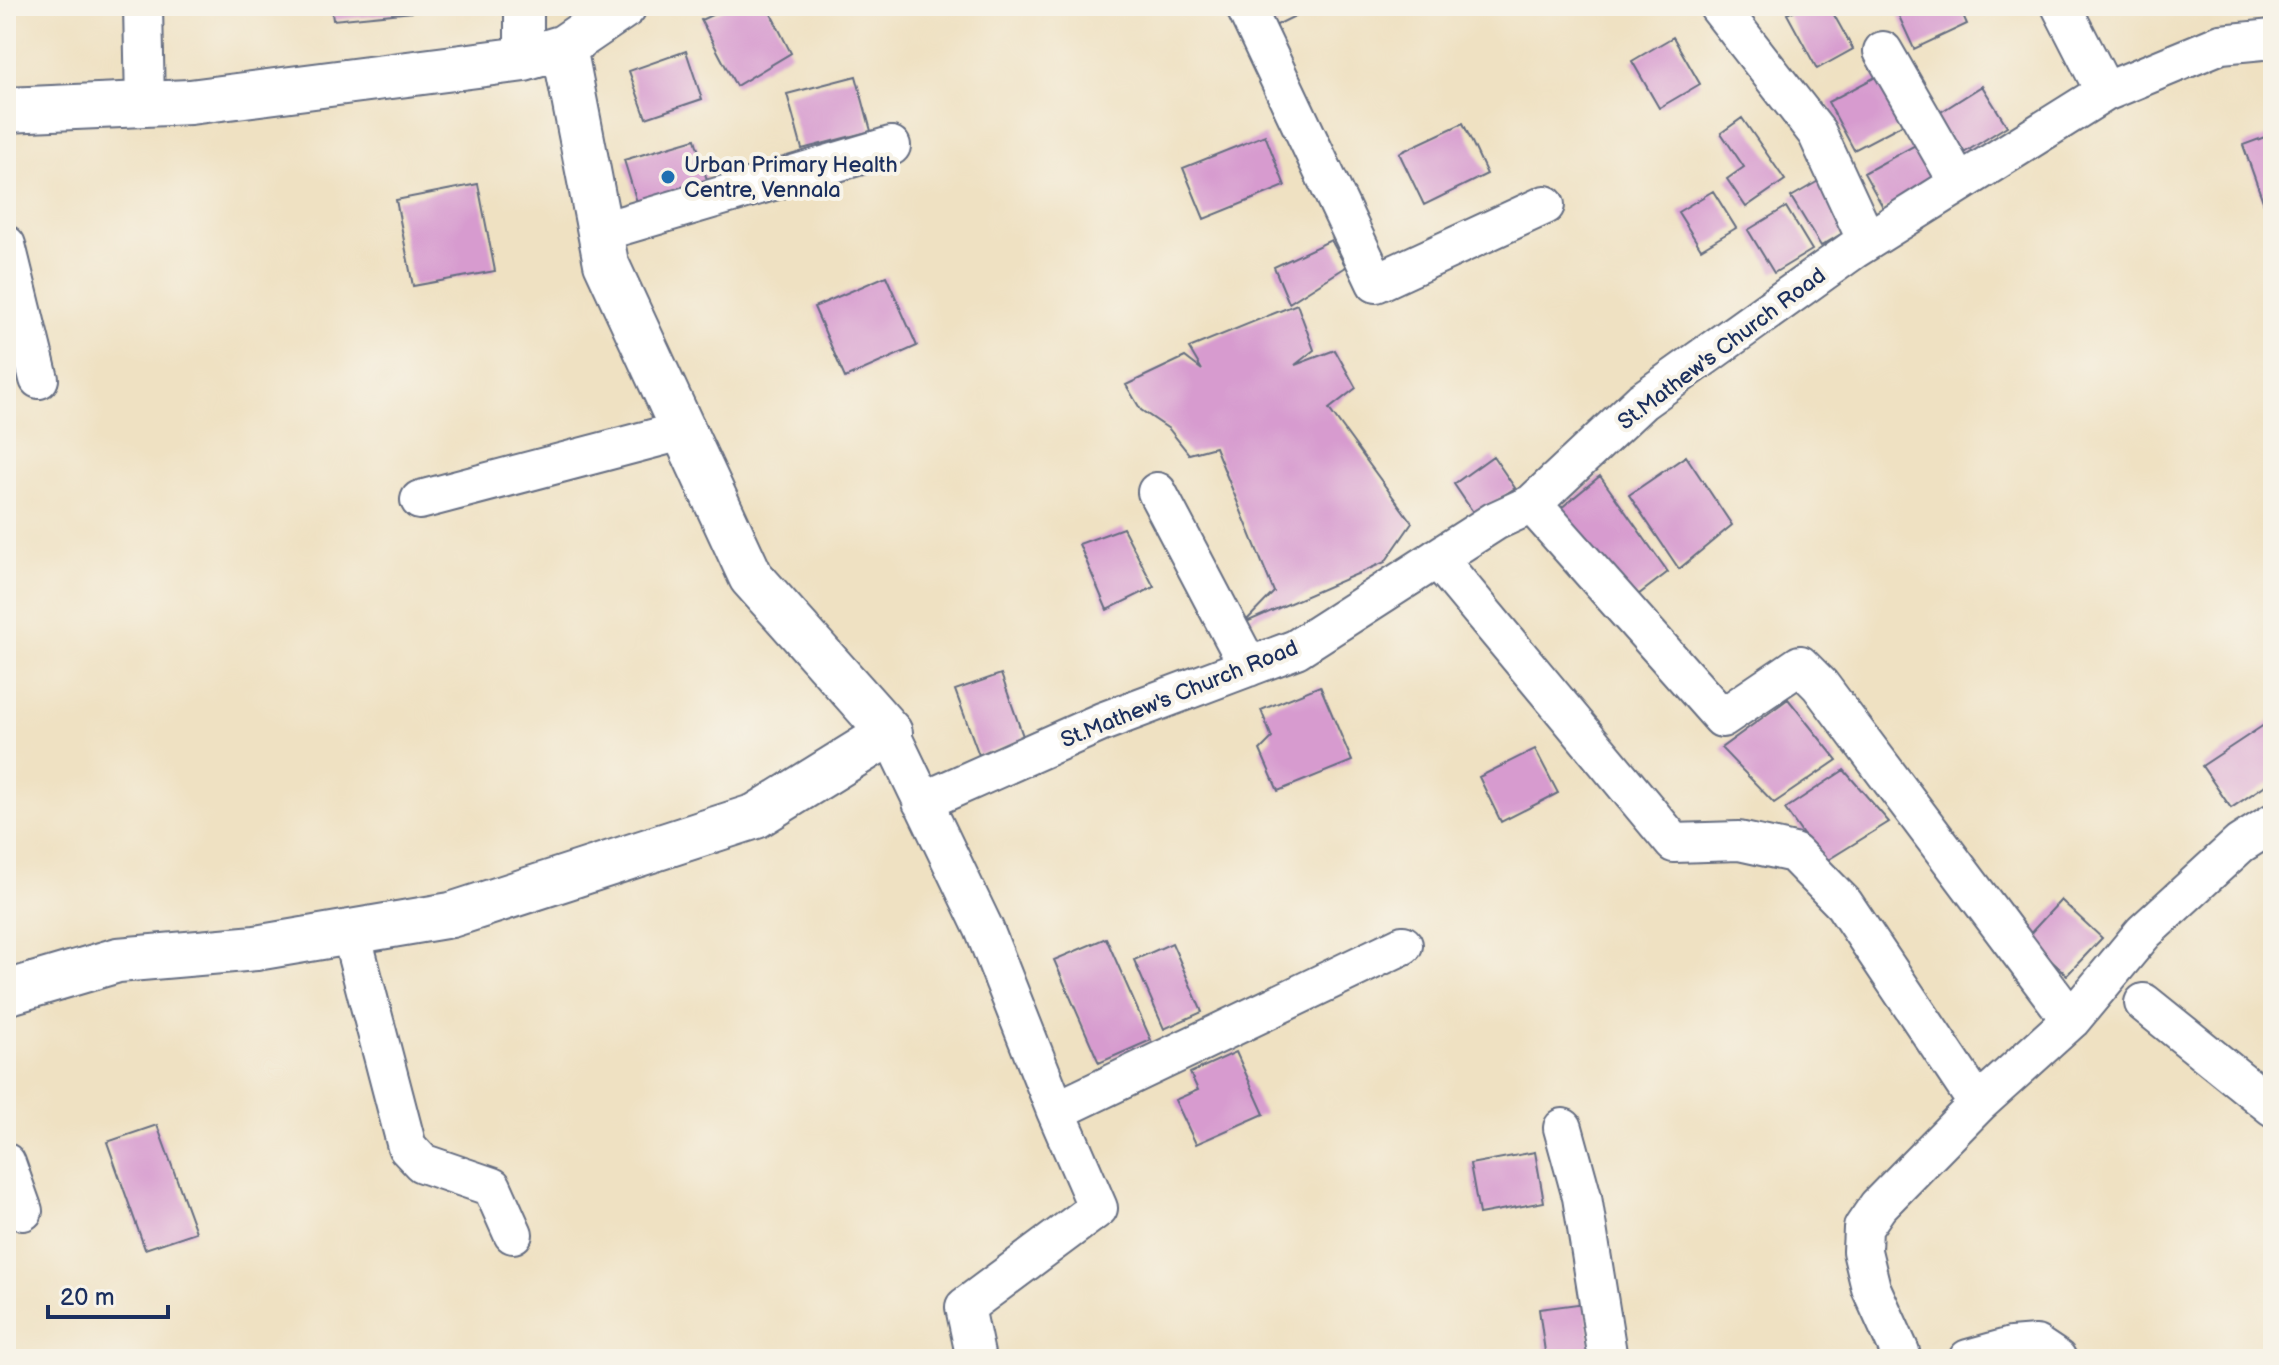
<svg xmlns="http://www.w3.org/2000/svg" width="2279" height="1365" viewBox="0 0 2279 1365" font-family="'Balsamiq Sans',sans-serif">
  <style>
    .building { fill: #d79bcf }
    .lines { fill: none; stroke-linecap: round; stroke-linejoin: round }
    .street-casing { stroke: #656d81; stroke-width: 42 }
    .secondary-casing { stroke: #656d81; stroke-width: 48 }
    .street { stroke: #fff; stroke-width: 38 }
    .secondary { stroke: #fff; stroke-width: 44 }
    .poi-dot { fill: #1f6fb2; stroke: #f7f3e8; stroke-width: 3 }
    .labels { text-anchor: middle; stroke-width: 8; stroke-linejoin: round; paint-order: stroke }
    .poi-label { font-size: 22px; fill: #1b2f5e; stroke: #f7f3e8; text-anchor: start }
    .street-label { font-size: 22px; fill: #1b2f5e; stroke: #f7f3e8 }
  </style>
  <rect width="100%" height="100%" fill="#f7f3e8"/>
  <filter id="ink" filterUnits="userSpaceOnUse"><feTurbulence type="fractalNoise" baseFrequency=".0125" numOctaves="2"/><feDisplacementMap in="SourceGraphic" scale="16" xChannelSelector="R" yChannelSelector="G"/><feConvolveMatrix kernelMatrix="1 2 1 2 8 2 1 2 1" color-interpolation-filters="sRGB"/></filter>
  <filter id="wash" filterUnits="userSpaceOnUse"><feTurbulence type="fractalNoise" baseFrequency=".006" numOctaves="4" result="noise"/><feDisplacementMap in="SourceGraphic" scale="32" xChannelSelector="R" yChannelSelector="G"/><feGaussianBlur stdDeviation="1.8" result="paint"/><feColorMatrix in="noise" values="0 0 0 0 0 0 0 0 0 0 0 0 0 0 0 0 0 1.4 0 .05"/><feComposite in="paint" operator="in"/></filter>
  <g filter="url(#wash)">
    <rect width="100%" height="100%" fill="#efe1c2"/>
    <g id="blocks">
      <path class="building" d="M331,6H411L412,12L333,20Z
        M731,6H767L791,53L736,86L701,20Z
        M1265,6H1315L1275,26Z
        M1803,6H1829L1853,49L1817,69L1787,14Z
        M1909,6H1959L1967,24L1914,49L1897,12Z
        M1673,37L1700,84L1659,108L1632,61Z
        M686,51L702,99L646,118L629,71Z
        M1883,73L1909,121L1854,150L1828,102Z
        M856,76L871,131L802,149L787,94Z
        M1982,86L2007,126L1959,156L1933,117Z
        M1742,118L1785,180L1746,207L1727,179L1744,167L1721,133Z
        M1463,123L1487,174L1424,205L1399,153Z
        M2273,134V201L2264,204L2243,145Z
        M1265,135L1285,186L1204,219L1183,168Z
        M695,139L711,194L641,215L624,160Z
        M1919,143L1940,179L1884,209L1864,173Z
        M1822,179L1851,228L1821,246L1791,197Z
        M478,184L495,271L413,286L396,200Z
        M1713,191L1736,228L1701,249L1678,212Z
        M1786,207L1812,250L1774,273L1748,230Z
        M1331,240L1346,267L1289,303L1274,267Z
        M886,276L917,346L845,378L814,307Z
        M1297,304L1314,350L1295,365L1335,350L1356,388L1329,409L1412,523L1385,562L1244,623L1274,592L1215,447L1189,454L1169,429L1141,410L1126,385L1185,357L1202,370L1189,348Z
        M1493,456L1515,488L1475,515L1454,484Z
        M1686,456L1732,525L1679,569L1629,495Z
        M1600,476L1668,572L1630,601L1560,509Z
        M1123,528L1154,587L1107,610L1079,544Z
        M1001,674L1024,739L979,755L955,690Z
        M1320,686L1352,761L1278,791L1260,750L1272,738L1261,710Z
        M1788,699L1837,760L1774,803L1721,748Z
        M2273,719V780L2231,808L2202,766Z
        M1535,749L1558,793L1501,822L1479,777Z
        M1844,770L1889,822L1823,863L1785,809Z
        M2061,900L2102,938L2067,975L2026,938Z
        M1106,938L1151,1040L1099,1063L1054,960Z
        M1172,943L1202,1012L1164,1029L1134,960Z
        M1236,1052L1264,1114L1196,1144L1175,1100L1198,1090L1190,1073Z
        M157,1125L196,1232L145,1249L107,1142Z
        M1535,1152L1544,1202L1479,1214L1470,1164Z
        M1585,1303L1593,1359H1546L1539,1309Z"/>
    </g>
  </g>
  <g filter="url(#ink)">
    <use href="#blocks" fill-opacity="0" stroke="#656d81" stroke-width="2"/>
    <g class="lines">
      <defs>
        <path id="street" d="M143,6L145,104
          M1245,6L1376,283L1545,205
          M1718,6L1817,133L1867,241
          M2061,6L2105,92
          M1883,51L1959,183
          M524,59V6
          M600,232L891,146
          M6,245L39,379
          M1157,492L1249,667
          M420,500L682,431
          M1532,504L1722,718L1800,665L1820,685L2071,1020
          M1437,558L1674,843L1739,841L1794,853L1844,904L1978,1104
          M890,733L984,929L1056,1111L1098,1208L965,1307L976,1359
          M922,802L1102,722L1296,649L1495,521L1532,504L1642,401L1853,250L2105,92L2221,44L2273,39
          M351,933L407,1147L422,1163L492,1187L513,1234
          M2144,1003L2273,1107
          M1056,1111L1403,945
          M1563,1128L1582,1197L1608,1359
          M6,1163L23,1211
          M1901,1359L1900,1352L1871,1288L1862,1251L1863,1228L1878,1206L1978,1104L2071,1020L2144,932L2240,844L2273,823
          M1968,1359L2011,1347L2036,1345L2057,1359"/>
        <path id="secondary" d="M6,110L190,102L524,59L564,47L624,6
          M6,993L118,960L256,948L451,915L756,816L890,733L751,577L606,263L564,47"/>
      </defs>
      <use href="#street" class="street-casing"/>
      <use href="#secondary" class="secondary-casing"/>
      <use href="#street" class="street"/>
      <use href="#secondary" class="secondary"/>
    </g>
  </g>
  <circle class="poi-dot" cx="668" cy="177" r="8"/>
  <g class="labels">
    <g class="poi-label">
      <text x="684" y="172">Urban Primary Health<tspan x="684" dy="25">Centre, Vennala</tspan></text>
    </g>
    <g class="street-label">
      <text transform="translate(1721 348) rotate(-37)" y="8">St.Mathew's Church Road</text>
      <text transform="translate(1179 693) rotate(-22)" y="8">St.Mathew's Church Road</text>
    </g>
  </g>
  <rect width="2279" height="1365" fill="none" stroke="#f7f3e8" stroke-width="32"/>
  <path d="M48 1305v12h120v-12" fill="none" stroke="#1b2f5e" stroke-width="4"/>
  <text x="60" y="1305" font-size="24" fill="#1b2f5e" stroke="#f7f3e8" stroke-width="6" paint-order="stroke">20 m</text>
</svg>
